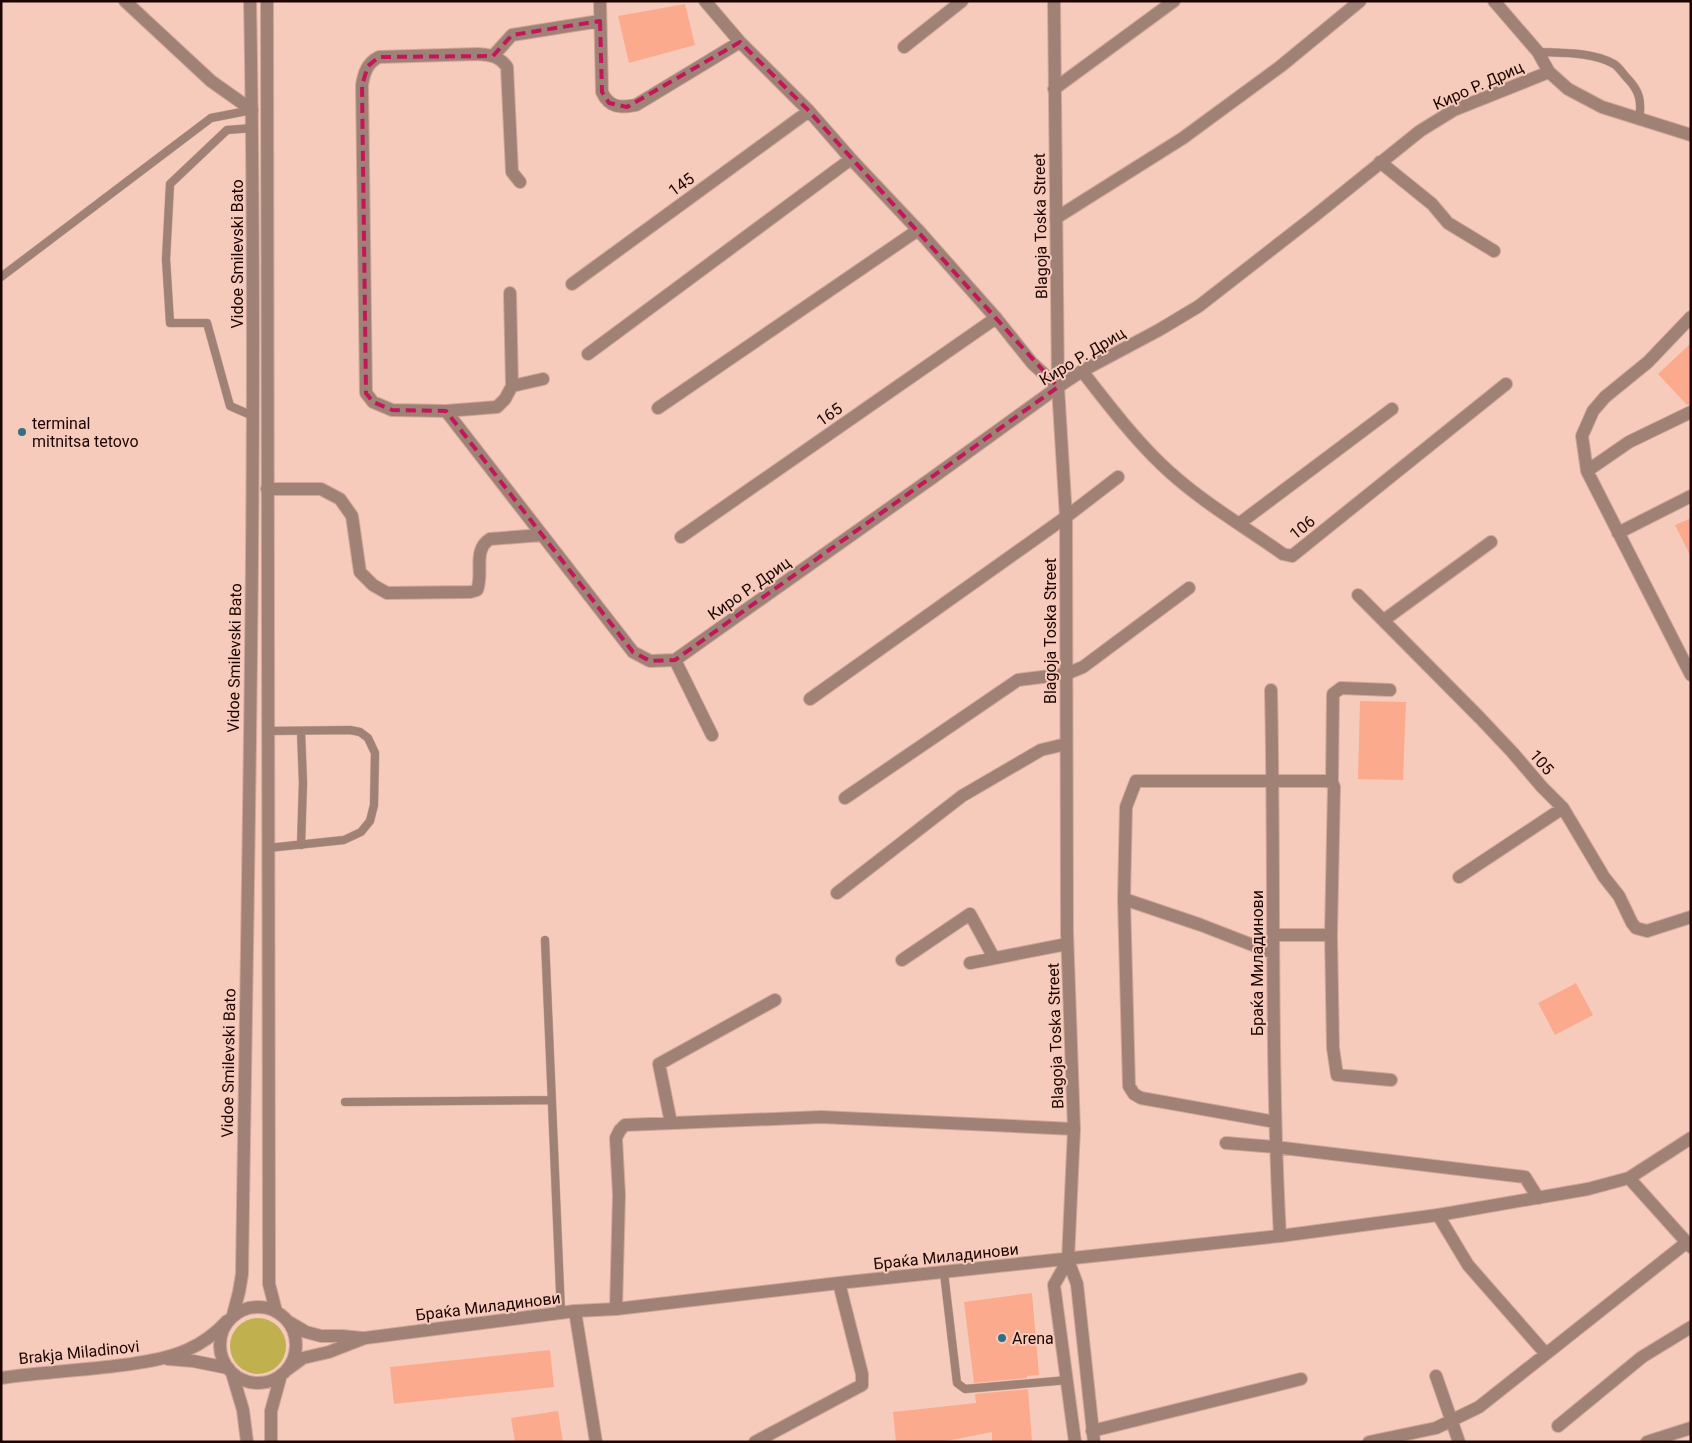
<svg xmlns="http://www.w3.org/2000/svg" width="1692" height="1443" viewBox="0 0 1692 1443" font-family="Roboto,sans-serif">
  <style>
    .green { fill: #c0b14e }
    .building { fill: #fcaa8d }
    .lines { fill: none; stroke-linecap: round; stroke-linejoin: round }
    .service-casing { stroke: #d0a79a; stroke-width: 9 }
    .minor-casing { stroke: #d0a79a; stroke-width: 14 }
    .tertiary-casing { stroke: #d0a79a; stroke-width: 14 }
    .service { stroke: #9f8176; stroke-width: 8 }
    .minor { stroke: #9f8176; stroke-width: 12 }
    .tertiary { stroke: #9f8176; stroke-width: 12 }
    .marked { fill: none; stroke: #c2185b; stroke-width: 4; stroke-dasharray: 10 6; stroke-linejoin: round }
    .poi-dot { fill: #2f7083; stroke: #f7cbbc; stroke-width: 2 }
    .labels { text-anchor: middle; stroke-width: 4; stroke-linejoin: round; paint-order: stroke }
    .street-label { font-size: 16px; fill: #1c0501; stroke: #f7cbbc }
    .poi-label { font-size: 16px; fill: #1c0501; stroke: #f7cbbc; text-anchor: start }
  </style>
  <rect width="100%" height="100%" fill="#f7cbbc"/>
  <path class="green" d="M230 1346a28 28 0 1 1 56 0a28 28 0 1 1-56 0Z"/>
  <path class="building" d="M685,4L695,45L629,63L618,16Z
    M1691,343V404L1687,405L1658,374Z
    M1691,518V557L1675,525Z
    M1360,701L1406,702L1403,780L1358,779Z
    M1576,983L1593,1015L1555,1035L1538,1003Z
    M1032,1293L1039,1375L1027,1376V1378L974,1383L964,1302Z
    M550,1350L554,1387L394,1404L390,1367Z
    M1028,1389L1032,1442H992V1432L941,1442H896L893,1412L976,1403L975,1394Z
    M558,1411L563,1442H515L511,1418Z"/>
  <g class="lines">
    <defs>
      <path id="service" d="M1538,52C1562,53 1593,52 1614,64C1619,67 1623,74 1627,78C1640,91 1642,102 1639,120
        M253,128L227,130L170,184L166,259L170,323H207L230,406L253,416
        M1,277L211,118L252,110
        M268,731L350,730L360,732L368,738L375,753L374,805L370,821L361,832L344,840L268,848
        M301,731L303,783L301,845
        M545,940L561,1313
        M345,1102L552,1100
        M944,1273L957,1383L965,1389L1068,1380"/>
      <path id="minor" d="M125,1L211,81L252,110
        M600,1L602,92C609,108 621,108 636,105L740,42
        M904,47L962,1
        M493,56L512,35L600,21
        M1054,89L1174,1
        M1380,162L1432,204L1448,223L1494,251
        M520,182L512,172L507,67C499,56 491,55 478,54L379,57C367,63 364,73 362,85L366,393L373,402L392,410L446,411L497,407L505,399L512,386L543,379
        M1056,218L1183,138L1281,66L1360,1
        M572,284L809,111
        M510,293L512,386
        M1691,317L1648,362L1605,397L1593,411L1582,436L1587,471L1691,675
        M588,354L851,159
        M1082,371C1107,403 1132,436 1161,464C1197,499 1242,525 1283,554L1292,556L1506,384
        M658,408L918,230
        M446,411L633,652L650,661L675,660L932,478L1058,387L1032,363L996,318L918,230L851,159L809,111L740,42L705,1
        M1587,471L1629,442L1691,412
        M267,489H321L340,499L352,516L360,572L373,585L387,593L470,592L477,590C484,573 472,550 490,539L542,535
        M1240,523L1392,409
        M1618,533L1691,496
        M681,537L996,318
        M1358,595L1480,718L1513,753L1542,787L1563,808L1604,877L1619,896L1632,923L1636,928L1647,931L1691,917
        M1384,620L1491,542
        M675,660L712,735
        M1271,690C1275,872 1270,1054 1280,1236
        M810,699L1066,517L1118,477
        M1332,782L1333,694L1341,688L1390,690
        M845,798L1018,680L1066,674L1083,667L1189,588
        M1459,877L1563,808
        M837,893L962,796L1041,750L1066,744
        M1124,899L1126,807L1136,781H1325L1332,782L1334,787L1331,935L1333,1048L1337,1075L1391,1080
        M1274,935H1331
        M1273,953L1201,925L1124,899L1129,1086L1134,1094L1141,1098L1275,1122
        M902,960L970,914L994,958
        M970,963L1067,944
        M671,1123L659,1064L775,1000
        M1226,1143L1275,1147L1525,1177L1538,1198
        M1438,1215L1468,1265L1546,1354
        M616,1309L619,1195L616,1138L620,1130L625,1125L821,1117L1074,1129
        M575,1311L596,1442
        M168,1359L193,1361L228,1368
        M1436,1376L1459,1442
        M1,1378C45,1372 88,1370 131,1364C150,1361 169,1358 187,1350C203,1343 216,1333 227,1321
        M1558,1426L1642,1357L1691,1327
        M1092,1431L1301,1379
        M755,1442L862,1385V1374L839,1283
        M1369,1442L1436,1428L1479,1407L1686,1243
        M1647,1442L1691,1428"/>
      <path id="tertiary" d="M267,1L269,1261V1284L276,1311
        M1054,1L1058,387L1066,517L1067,932L1074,1129L1068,1260L1077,1284L1094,1442
        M1494,1L1538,52L1549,72L1568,89L1602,107L1691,135
        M1058,387L1082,371L1159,330L1199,306L1312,218L1420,131L1454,110L1549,72
        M1629,1178L1691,1247
        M1068,1260L1054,1285L1075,1442
        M220 1345a38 38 0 1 1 76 0a38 38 0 1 1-76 0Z
        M233,1315L239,1292L242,1274C248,850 258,426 250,1
        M289,1322L306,1332L321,1336H342L362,1338
        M288,1369L303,1358L329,1352L365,1338L575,1311L616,1309L839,1283L1280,1236L1438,1215L1588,1189L1629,1178L1691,1138
        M232,1373L243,1410L247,1442
        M271,1442V1411L281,1375"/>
    </defs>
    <use href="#service" class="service-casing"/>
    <use href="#minor" class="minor-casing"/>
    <use href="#tertiary" class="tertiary-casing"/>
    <use href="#service" class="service"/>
    <use href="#minor" class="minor"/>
    <use href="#tertiary" class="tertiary"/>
  </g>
  <path class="marked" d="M600,21L602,92L609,103L627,107L740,42L809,111L1058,387L675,660L650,661L633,652L446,411L392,410L373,402L366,393L362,85L368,66L379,57L493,56L512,35Z"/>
  <g class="poi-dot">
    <circle cx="22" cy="432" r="5"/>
    <circle cx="1002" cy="1338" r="5"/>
  </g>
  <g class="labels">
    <g class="street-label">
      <text transform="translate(1478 85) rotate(-24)" y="6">Киро Р. Дриц</text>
      <text transform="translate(681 184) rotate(-36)" y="6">145</text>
      <text transform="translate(1040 226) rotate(-91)" y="6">Blagoja Toska Street</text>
      <text transform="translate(237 254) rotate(-90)" y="6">Vidoe Smilevski Bato</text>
      <text transform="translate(1082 356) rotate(-31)" y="6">Киро Р. Дриц</text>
      <text transform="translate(829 414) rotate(-35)" y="6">165</text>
      <text transform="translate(1302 527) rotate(-39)" y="6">106</text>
      <text transform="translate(749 588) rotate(-35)" y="6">Киро Р. Дриц</text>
      <text transform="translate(1050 631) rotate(-90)" y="6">Blagoja Toska Street</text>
      <text transform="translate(234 658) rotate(-89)" y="6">Vidoe Smilevski Bato</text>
      <text transform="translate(1542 762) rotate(49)" y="6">105</text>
      <text transform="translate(1257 963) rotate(-90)" y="6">Браќа Миладинови</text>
      <text transform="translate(1055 1036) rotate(-92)" y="6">Blagoja Toska Street</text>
      <text transform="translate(228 1063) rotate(-89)" y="6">Vidoe Smilevski Bato</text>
      <text transform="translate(946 1256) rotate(-6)" y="6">Браќа Миладинови</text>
      <text transform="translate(488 1306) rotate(-7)" y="6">Браќа Миладинови</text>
      <text transform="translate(79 1352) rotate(-6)" y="6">Brakja Miladinovi</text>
    </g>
    <g class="poi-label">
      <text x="32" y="429">terminal<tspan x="32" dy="18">mitnitsa tetovo</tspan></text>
      <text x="1012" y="1344">Arena</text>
    </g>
  </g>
  <rect width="1692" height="1443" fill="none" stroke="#1c0501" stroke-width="5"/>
</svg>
